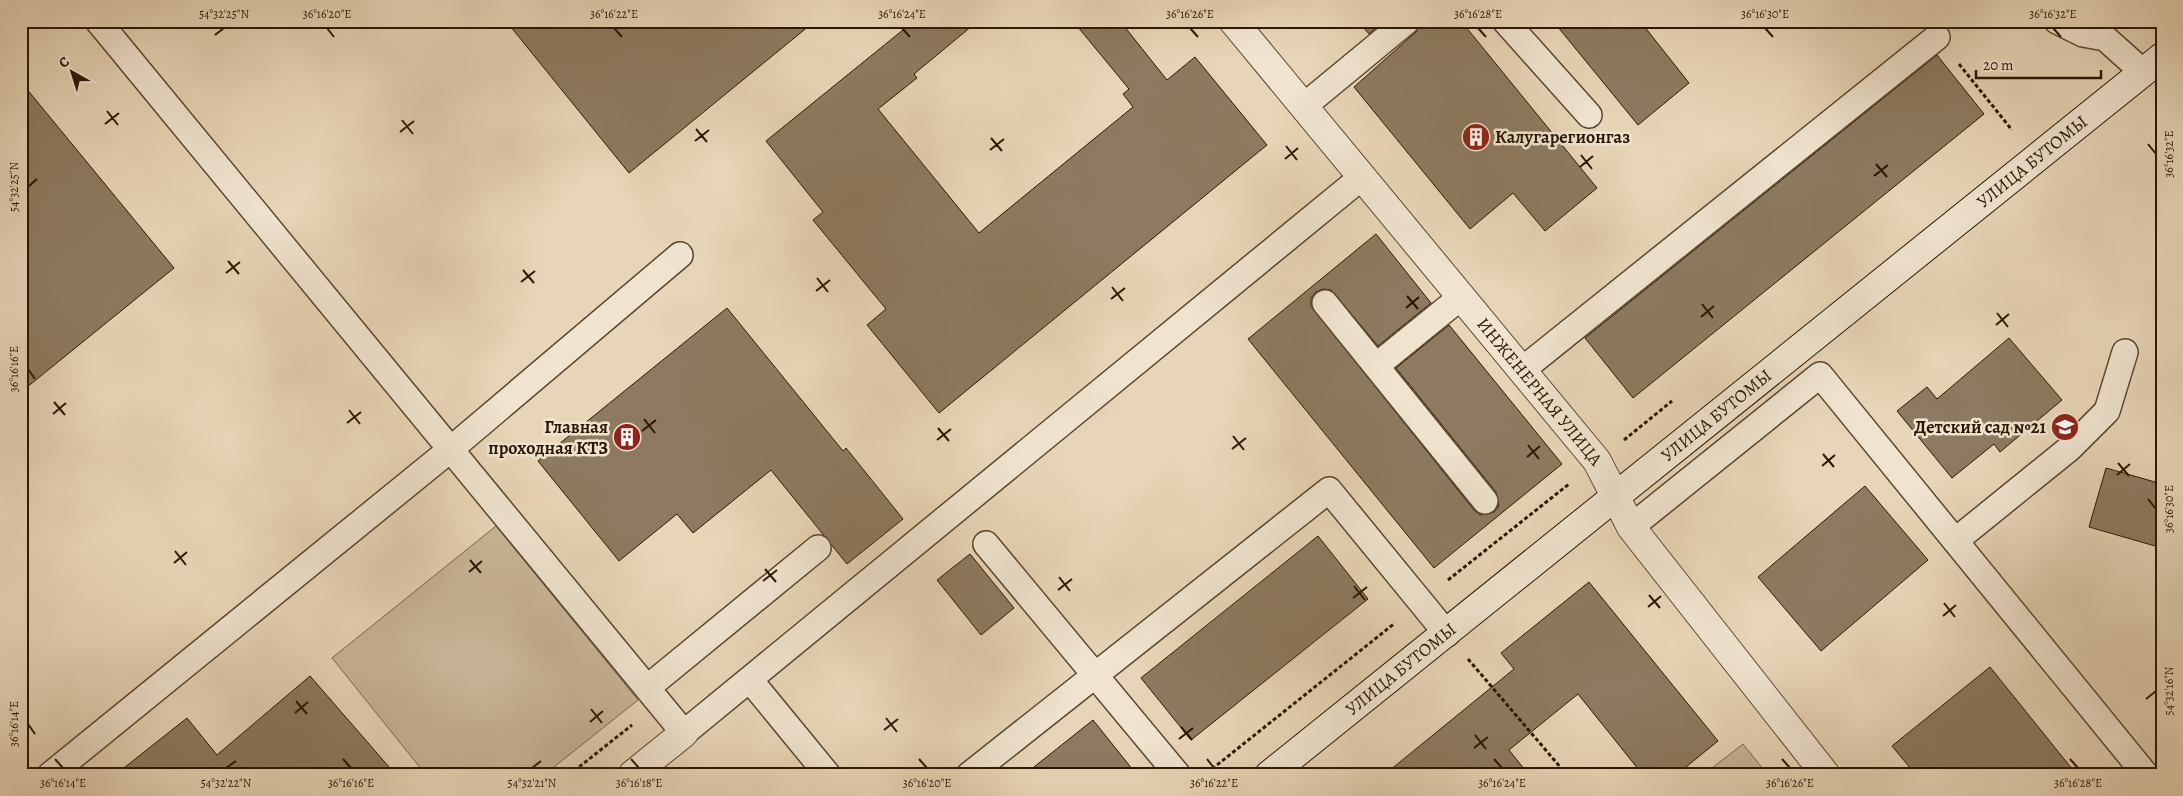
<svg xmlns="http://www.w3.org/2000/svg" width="2183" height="796" viewBox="0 0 2183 796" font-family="Alegreya,serif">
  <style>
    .green { fill: #c8b598; stroke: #79664d }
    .building { fill: #8d7a60; stroke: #2a1702 }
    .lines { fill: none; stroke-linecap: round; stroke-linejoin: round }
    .lane-casing { stroke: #5a462f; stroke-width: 28 }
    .street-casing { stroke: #5a462f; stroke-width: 30 }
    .secondary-casing { stroke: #2a1702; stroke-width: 30 }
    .path { stroke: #2a1702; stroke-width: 3; stroke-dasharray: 4 2.5; stroke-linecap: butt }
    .lane { stroke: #f0e4d0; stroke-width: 25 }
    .street { stroke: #f0e4d0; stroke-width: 28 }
    .secondary { stroke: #f0e4d0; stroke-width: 28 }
    .ticks { fill: none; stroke: #2a1702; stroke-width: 2 }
    .labels { text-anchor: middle; stroke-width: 5; stroke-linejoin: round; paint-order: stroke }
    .poi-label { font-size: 18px; font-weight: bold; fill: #2a1702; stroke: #f0e4d0; text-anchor: end }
    .street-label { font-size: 18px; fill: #2a1702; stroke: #f0e4d0 }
    .neatline { fill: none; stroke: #2a1702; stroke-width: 2 }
    .ticks-label { font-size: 12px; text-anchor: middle; fill: #2a1702 }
  </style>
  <rect width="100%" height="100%" fill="#e8d5b7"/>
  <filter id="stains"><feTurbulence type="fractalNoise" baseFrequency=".004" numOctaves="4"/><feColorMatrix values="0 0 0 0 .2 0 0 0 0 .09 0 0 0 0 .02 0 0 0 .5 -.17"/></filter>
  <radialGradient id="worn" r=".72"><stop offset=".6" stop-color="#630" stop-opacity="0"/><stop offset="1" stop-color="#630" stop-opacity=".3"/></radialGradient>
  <path class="green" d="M496,526L638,700L544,775H426L332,658Z
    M1743,744L1768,775H1703Z"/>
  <path class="building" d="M506,21H815L629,173Z
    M914,21H978L914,74L917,78L878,109L979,233L1133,107L1123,94L1129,89L1073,21H1120L1167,80L1195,57L1267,145L939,413L867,325L886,309L813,220L823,212L766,141Z
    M1358,21H1384L1369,34Z
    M1421,21H1461L1597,188L1545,231L1513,193L1470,229L1354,87L1416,32Z
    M1553,21H1640L1689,83L1638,125Z
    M1937,55L1984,114L1633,398L1585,338Z
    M21,82L174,268L21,392Z
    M1376,234L1431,303L1378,346L1331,290L1323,289L1316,292L1311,298V306L1474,510L1480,515L1494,512L1499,506L1496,492L1396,368L1449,325L1562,464L1434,568L1248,339Z
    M727,308L843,451L846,448L903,519L847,564L771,470L693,533L677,514L619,561L538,461Z
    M2009,338L2062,400L2000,452L1994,444L1952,478L1897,411L1927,387L1937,399Z
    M2106,468L2162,484V548L2089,527Z
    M1865,486L1928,560L1821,651L1758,577Z
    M1318,536L1368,599L1191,740L1141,678Z
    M970,554L1014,608L981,635L937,580Z
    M1589,582L1718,741L1676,775H1643L1578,694L1509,750L1529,775H1384L1514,669L1501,653Z
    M1990,667L2077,775H1916L1892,746Z
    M310,676L396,775H115L187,718L217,755Z
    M1093,720L1137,775H1024Z"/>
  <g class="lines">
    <defs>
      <path id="lane" d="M98,21L684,733L1362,177
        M1505,21L1589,115
        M2057,21L2083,34L2105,38L2143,72
        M1304,106L1407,21
        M1325,303L1485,501
        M1376,366L1461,297
        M1522,370L1937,37
        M1631,527L1820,375L2146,775
        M1955,541L2070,448L2107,411L2125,352
        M986,544L1178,775
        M750,680L828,775
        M647,688L818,548
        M50,775L451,449L680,255
        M969,775L1329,490L1447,634"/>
      <g id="street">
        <path id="s1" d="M1233,21L1597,461L1631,527L1826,775"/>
        <path d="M632,775L684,733"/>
      </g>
      <g id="secondary">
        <path id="s2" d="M1269,775L2162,57"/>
      </g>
    </defs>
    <use href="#lane" class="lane-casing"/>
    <use href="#street" class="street-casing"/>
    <use href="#secondary" class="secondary-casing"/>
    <path class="path" d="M1959,64L2012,130
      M1624,440L1672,401
      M1448,580L1569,484
      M1468,659L1567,775
      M1212,769L1395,623
      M569,775L632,725"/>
    <use href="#lane" class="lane"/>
    <use href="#street" class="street"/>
    <use href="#secondary" class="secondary"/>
  </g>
  <path class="ticks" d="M327,28L334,37M614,28L622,37M902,28L910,37M1190,28L1198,37M1478,28L1486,37M1765,28L1773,37M2053,28L2061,37M215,35L224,28M107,111L118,125M402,120L413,134M105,124L119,113M696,129L707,142M400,132L414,121M991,138L1002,151M695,141L709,130M2148,144L2156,154M1286,146L1297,160M990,150L1004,139M1581,155L1592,169M1285,159L1298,148M1876,164L1887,177M1580,167L1593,156M1874,176L1888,165M28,187L37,179M228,261L239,274M523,270L534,283M226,273L240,262M817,278L828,292M521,282L535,271M1112,287L1123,301M816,291L830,280M1407,296L1418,309M1111,299L1125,288M1702,304L1713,318M1406,308L1419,297M1997,313L2008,327M1701,317L1714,306M1996,325L2009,314M28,369L35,379M54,402L65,415M349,410L360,424M53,414L66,403M644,419L655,433M347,423L361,412M938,428L949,441M642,431L656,420M1233,436L1244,450M937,440L951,429M1528,445L1539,459M1232,449L1246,438M1823,454L1834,467M1527,457L1540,446M2118,463L2129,476M1822,466L1835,455M2117,475L2130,464M2148,499L2156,509M175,551L186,565M470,560L481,573M174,563L187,552M765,569L776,582M469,572L482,561M1059,577L1070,591M763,581L777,570M1354,586L1365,600M1058,590L1072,579M1649,595L1660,608M1353,598L1367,587M1944,603L1955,617M1648,607L1661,596M1943,616L1956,605M2146,699L2156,691M296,701L307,714M591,709L602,723M295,713L308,702M886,718L897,732M590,722L603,711M28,724L35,734M1181,727L1192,740M884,730L898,719M1475,735L1486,749M1179,739L1193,728M1474,748L1488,737M55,759L63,768M343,759L351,768M631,759L639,768M919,759L927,768M1207,759L1214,768M1494,759L1502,768M1782,759L1790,768M2070,759L2078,768M226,768L236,761M532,768L541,761"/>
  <defs>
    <symbol id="building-disc" viewBox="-11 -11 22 22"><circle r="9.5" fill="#8f2418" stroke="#f0e4d0"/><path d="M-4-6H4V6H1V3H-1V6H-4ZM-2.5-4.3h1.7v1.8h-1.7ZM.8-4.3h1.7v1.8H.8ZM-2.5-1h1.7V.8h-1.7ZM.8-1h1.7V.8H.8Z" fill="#fff"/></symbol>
    <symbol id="school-disc" viewBox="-11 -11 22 22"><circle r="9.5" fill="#8f2418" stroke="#f0e4d0"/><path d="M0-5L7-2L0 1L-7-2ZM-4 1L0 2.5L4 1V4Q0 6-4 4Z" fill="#fff"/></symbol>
  </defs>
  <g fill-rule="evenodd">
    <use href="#building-disc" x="1460" y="121" width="32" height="32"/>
    <use href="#school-disc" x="2049" y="411" width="32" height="32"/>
    <use href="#building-disc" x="611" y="421" width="32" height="32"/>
  </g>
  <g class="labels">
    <g class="poi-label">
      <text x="1495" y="143" text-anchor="start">Калугарегионгаз</text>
      <text x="608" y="433">Главная<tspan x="608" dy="21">проходная КТЗ</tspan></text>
      <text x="2046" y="433">Детский сад №21</text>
    </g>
    <g class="street-label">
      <text dy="6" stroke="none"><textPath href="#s2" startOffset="979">УЛИЦА БУТОМЫ</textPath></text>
      <text dy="6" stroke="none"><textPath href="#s1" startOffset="481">ИНЖЕНЕРНАЯ УЛИЦА</textPath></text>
      <text dy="6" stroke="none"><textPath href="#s2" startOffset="574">УЛИЦА БУТОМЫ</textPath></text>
      <text dy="6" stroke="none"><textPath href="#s2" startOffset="169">УЛИЦА БУТОМЫ</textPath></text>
    </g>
  </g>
  <rect width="2183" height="796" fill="none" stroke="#e8d5b7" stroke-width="55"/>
  <g transform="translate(72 72) rotate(321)" stroke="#f0e4d0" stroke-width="4" paint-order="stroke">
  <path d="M0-4L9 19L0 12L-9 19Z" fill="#2a1702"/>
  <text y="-8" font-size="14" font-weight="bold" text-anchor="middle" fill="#2a1702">С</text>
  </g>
  <path d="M1976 70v8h125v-8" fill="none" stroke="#2a1702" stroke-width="2.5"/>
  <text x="1983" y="70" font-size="15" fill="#2a1702" stroke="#f0e4d0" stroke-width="4" paint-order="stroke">20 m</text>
  <rect x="28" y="28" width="2128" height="740" class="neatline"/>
  <g class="ticks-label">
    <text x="224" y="18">54°32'25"N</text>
    <text x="327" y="18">36°16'20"E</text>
    <text x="614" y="18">36°16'22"E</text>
    <text x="902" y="18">36°16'24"E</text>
    <text x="1190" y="18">36°16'26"E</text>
    <text x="1478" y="18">36°16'28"E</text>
    <text x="1765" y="18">36°16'30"E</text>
    <text x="2053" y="18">36°16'32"E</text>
    <text transform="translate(2169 154) rotate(-90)" y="4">36°16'32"E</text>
    <text transform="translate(14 187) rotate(-90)" y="4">54°32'25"N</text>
    <text transform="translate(14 369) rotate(-90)" y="4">36°16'16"E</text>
    <text transform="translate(2169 509) rotate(-90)" y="4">36°16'30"E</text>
    <text transform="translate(2169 691) rotate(-90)" y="4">54°32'16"N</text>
    <text transform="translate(14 724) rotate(-90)" y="4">36°16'14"E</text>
    <text x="63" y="787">36°16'14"E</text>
    <text x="226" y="787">54°32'22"N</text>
    <text x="351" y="787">36°16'16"E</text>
    <text x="532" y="787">54°32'21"N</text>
    <text x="639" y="787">36°16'18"E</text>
    <text x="927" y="787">36°16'20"E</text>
    <text x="1214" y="787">36°16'22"E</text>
    <text x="1502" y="787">36°16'24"E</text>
    <text x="1790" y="787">36°16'26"E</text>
    <text x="2078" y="787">36°16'28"E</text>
  </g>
  <rect width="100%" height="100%" filter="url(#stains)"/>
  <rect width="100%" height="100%" fill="url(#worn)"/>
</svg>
